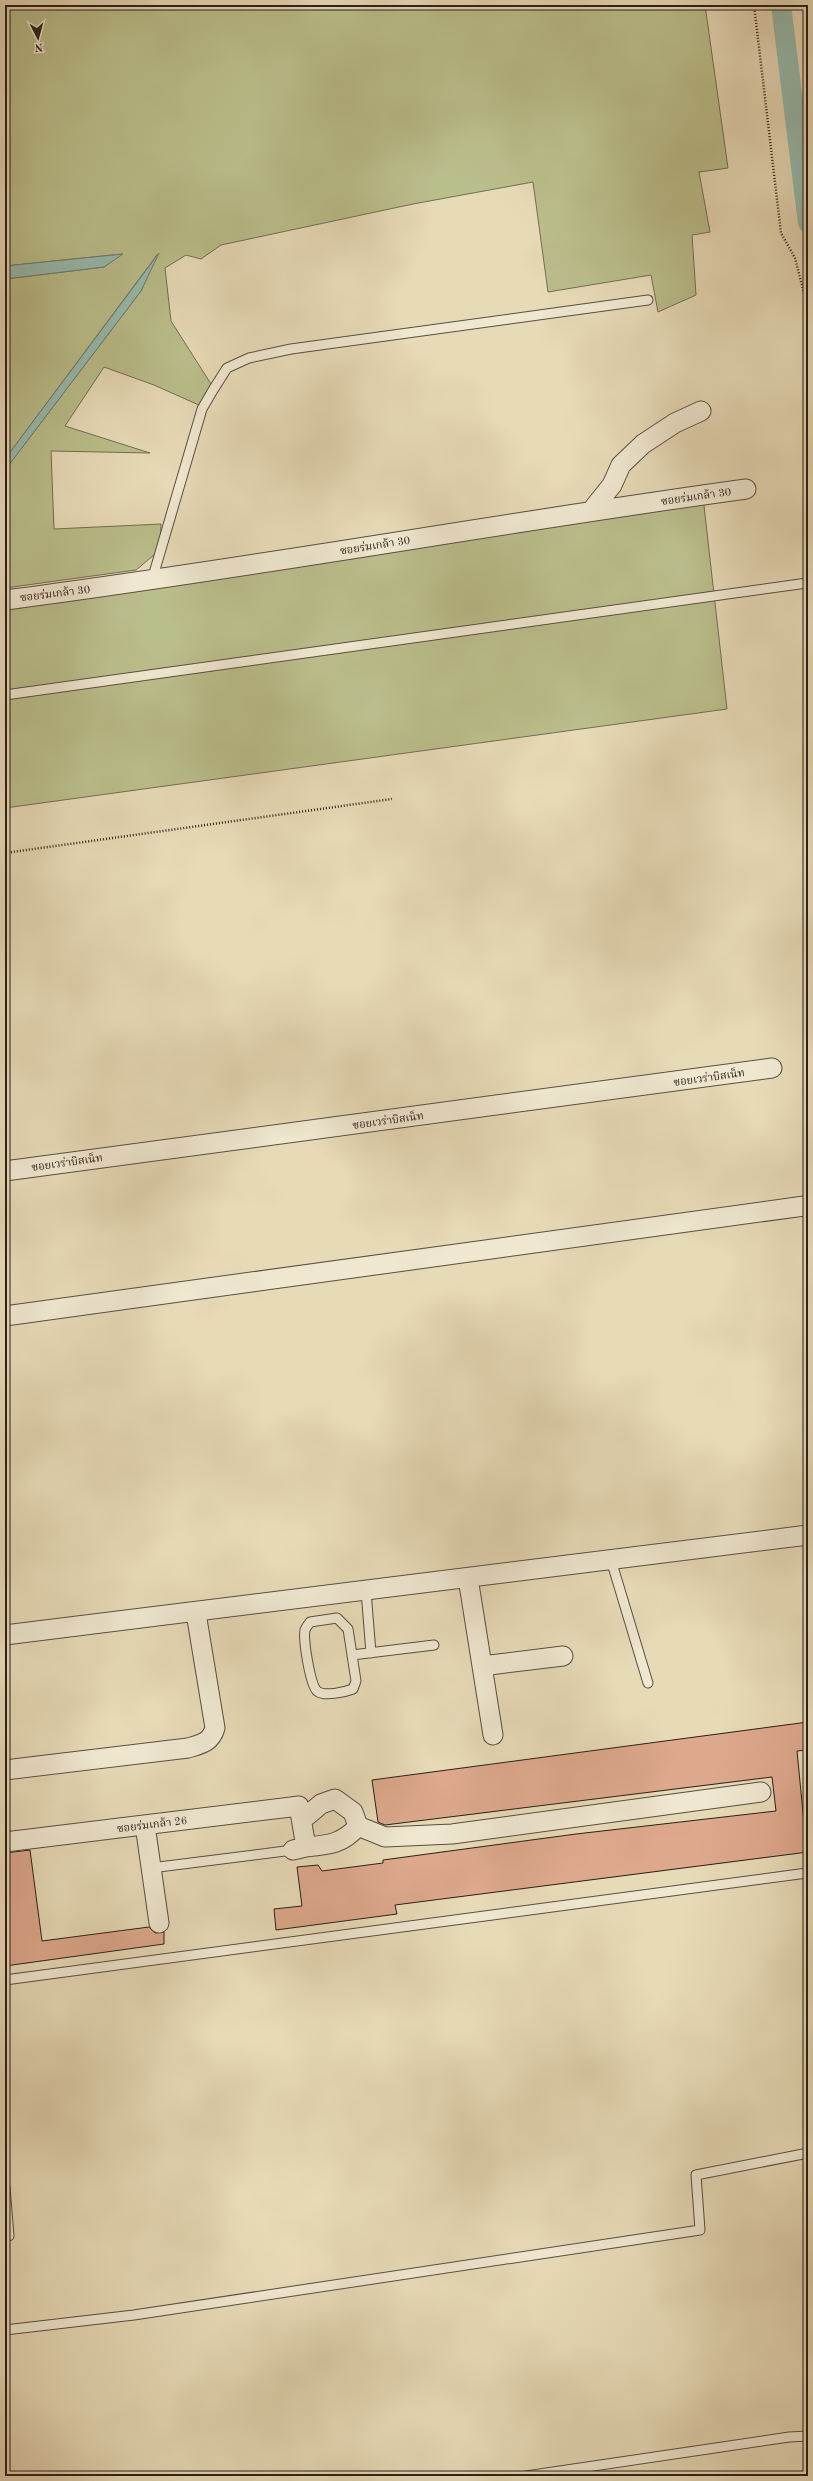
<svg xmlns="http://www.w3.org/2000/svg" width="813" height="2481" viewBox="0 0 813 2481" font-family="'Old Standard TT','Noto Serif Thai',serif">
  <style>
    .green { fill: #babe8b; stroke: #726e52 }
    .water { fill: #97bbaf; stroke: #6c7d73 }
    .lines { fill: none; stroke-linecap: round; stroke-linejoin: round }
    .canal { stroke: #97bbaf; stroke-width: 20 }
    .building { fill: #dda88c; stroke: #2b1f19 }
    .lane-casing { stroke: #5a4e40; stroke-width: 11 }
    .street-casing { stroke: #5a4e40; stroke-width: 21 }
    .path { stroke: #2b1f19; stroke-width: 2.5; stroke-dasharray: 1 2; stroke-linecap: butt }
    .lane { stroke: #efe7d0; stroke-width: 9 }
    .street { stroke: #efe7d0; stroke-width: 19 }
    .labels { text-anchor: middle; stroke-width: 3; stroke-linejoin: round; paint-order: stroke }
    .street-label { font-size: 11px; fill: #2b1f19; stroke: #efe7d0 }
  </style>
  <rect width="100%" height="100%" fill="#e7dab7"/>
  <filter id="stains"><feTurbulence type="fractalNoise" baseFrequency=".005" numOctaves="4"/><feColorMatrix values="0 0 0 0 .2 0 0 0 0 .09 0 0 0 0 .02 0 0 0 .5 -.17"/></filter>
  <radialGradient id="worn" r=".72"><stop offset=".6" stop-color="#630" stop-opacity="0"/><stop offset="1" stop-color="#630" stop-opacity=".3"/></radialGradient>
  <path class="green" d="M5,5H705L728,168L699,172L710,232L692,235L696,295L658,312L651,275L548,292L533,182L413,204L221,245L201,259L186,255L165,268L171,321L211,384L201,406L154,385L104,367L65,426L150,453L51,451L54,529L161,524L160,550L136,570L5,588V470L141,291L157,255L5,459V279L104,267L122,254L5,266Z
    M703,497L727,709L5,808V608Z"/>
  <path class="water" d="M159,253L141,291L5,470V459Z
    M123,254L104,267L5,279V266Z"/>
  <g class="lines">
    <path class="canal" d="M781,5L808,223"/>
  </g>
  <path class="building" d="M808,1722V1750L797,1751L804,1823L808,1822V1852L395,1905L397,1914L276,1930L274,1909L302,1906L297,1867L318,1865L322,1871L383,1863V1860L576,1834L776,1811L772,1777L385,1825L378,1822L372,1780Z
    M30,1850L42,1941L149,1927L155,1933L164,1932V1944L5,1966V1853Z"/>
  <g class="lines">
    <defs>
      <path id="lane" d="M152,580L202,409L213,390L227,368L249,358L291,349L648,300
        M5,695L807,583
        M611,1560L648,1683
        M366,1591L371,1653
        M337,1618L348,1629L356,1681L353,1689C345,1692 324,1697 317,1691C310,1684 303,1640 305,1630C306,1627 308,1625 310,1622Z
        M352,1655L434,1645
        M151,1868L293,1850
        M5,1980L807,1873L808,1878
        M5,2187L9,2236
        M5,2330L134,2315L700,2230L696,2175L808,2153
        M526,2476L789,2437L808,2436"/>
      <path id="street" d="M592,510L612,485L621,465L643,444L675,423L701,411
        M5,600C253,568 498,523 746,489
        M5,1171L772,1068
        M5,1316L804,1206
        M468,1578L493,1735
        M5,1635L808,1535
        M482,1666L563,1656
        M5,1770L188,1748C202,1744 211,1742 215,1728L196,1613
        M302,1820L321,1804L335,1799L353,1812L358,1826C343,1844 328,1845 306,1847
        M145,1825L159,1923
        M358,1826L385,1837L452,1834L761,1792
        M5,1842L299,1806L306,1847L293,1850"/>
    </defs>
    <use href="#lane" class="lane-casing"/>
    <use href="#street" class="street-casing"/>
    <path class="path" d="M754,5L781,233L795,258L808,309
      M804,5L808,44
      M5,853L392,799"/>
    <use href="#lane" class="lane"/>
    <use href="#street" class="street"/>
  </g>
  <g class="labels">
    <g class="street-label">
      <text transform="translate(696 496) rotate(-8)" y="4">ซอยร่มเกล้า 30</text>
      <text transform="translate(375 545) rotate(-9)" y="4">ซอยร่มเกล้า 30</text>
      <text transform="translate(55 593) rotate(-7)" y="4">ซอยร่มเกล้า 30</text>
      <text transform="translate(709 1077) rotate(-8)" y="4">ซอยเวร่าบิสเน็ท</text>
      <text transform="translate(388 1120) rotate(-8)" y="4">ซอยเวร่าบิสเน็ท</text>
      <text transform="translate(67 1162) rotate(-8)" y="4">ซอยเวร่าบิสเน็ท</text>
      <text transform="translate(152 1824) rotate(-7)" y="4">ซอยร่มเกล้า 26</text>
    </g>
  </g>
  <rect width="813" height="2481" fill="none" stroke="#e7dab7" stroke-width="20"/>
  <rect x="6" y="6" width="801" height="2469" fill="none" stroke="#2b1f19" stroke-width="2"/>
  <rect x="10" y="10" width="793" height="2461" fill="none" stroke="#2b1f19"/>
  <g transform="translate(38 38) rotate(174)" stroke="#efe7d0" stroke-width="3" paint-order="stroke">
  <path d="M0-3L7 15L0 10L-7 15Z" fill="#2b1f19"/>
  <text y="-6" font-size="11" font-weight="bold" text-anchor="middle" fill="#2b1f19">N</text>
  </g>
  <rect width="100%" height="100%" filter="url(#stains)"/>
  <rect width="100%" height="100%" fill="url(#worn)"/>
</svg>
